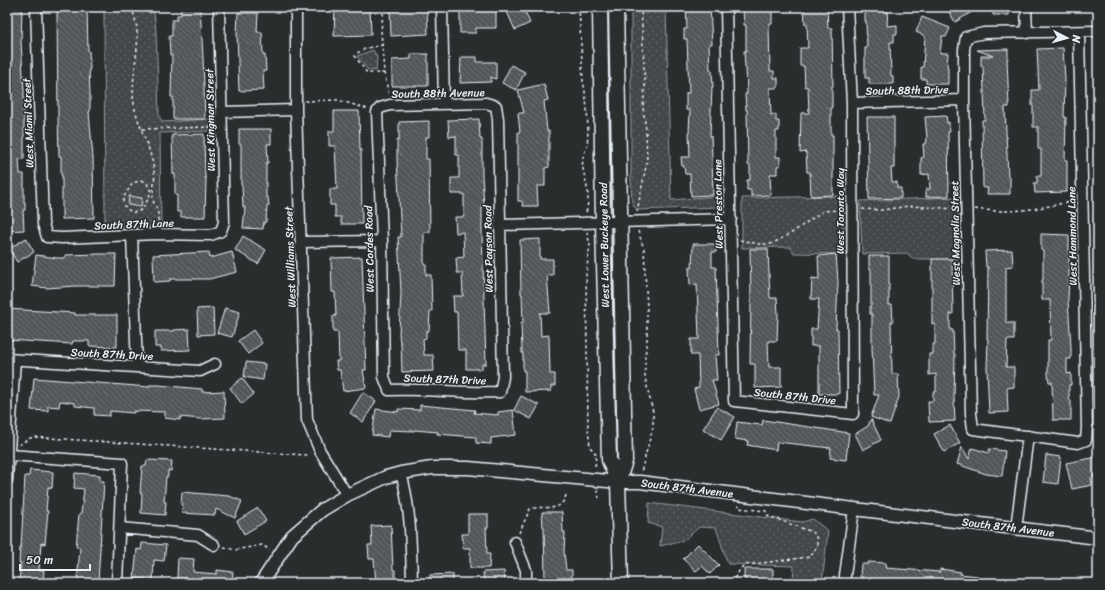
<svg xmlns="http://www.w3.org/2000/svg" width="1105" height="590" viewBox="0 0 1105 590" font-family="Sriracha,sans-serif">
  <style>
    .park { fill: url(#park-dots); stroke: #959ca0 }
    .building { fill: url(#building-back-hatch); stroke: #e8f1f8 }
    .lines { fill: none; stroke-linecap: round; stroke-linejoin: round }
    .minor-casing { stroke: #e8f1f8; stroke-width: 13 }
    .tertiary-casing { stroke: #e8f1f8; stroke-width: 15 }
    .secondary-casing { stroke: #e8f1f8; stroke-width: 17 }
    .path { stroke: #e8f1f8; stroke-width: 1.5; stroke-dasharray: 3 3; stroke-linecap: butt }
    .minor { stroke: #2a2d2e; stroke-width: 10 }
    .tertiary { stroke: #2a2d2e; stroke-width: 12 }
    .secondary { stroke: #2a2d2e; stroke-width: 14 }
    .labels { text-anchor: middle; stroke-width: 3; stroke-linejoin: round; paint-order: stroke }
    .street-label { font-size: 11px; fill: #e8f1f8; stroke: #2a2d2e }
  </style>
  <defs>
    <pattern id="park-dots" width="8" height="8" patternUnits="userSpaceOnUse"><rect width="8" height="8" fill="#424648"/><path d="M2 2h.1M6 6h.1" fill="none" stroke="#5d6163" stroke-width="1.8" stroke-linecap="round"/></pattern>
    <pattern id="building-back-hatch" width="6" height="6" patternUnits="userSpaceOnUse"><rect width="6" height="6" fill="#535759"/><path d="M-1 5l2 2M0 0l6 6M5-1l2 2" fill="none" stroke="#6c7072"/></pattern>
  </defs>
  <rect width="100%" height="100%" fill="#2a2d2e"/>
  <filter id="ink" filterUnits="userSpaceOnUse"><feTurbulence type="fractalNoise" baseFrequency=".025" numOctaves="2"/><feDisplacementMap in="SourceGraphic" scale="8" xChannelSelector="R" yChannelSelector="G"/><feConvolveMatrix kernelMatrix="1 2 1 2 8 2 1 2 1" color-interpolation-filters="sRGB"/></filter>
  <g filter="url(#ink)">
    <path class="park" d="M98,7H149L154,12L156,31L159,115L162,122L210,119V131L160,133L161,226L105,227L104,11Z
      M631,7H666L671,200L718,196L719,207L637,210L632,203L631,179Z
      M373,50L377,57L376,71L368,70L357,56Z
      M844,196V254L794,253L790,247L742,248V198Z
      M959,197L958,259H913L907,253L862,254L860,201Z
      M649,503L802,522L813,519L828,531L822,583H793L794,566L728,564L716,528L699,527L684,540L660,546L662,527L648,523Z"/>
    <path class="building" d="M7,7H22L21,42L24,91V159H19L20,174H24V202H25V210H23L24,230L7,231Z
      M181,7H200L203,57L205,119H173V97H171L172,55H170L169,36H172V20H177V15H181Z
      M335,7H370L371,35L334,36Z
      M390,7H427L428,34L391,36Z
      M460,7H496V28H476V33H460Z
      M505,7H523L530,23L515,30Z
      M686,7H710L712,44H709L710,70H712L713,87H712L710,136H711L712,156L713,195L691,196L690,174H685L684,166H682L681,157H690L689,132L690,110H686V93H689L687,39H684V29H687Z
      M772,7V24H769L770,71H774V78H778V88H770L771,115L776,114V121H779V131H776V157H780V166H777V174H770L771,195L751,196V190H747V180H750V165H748L747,110H746L745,94H747L746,67H745L744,51H746V25H744L743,9Z
      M804,7H827L828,28H832L833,86H832V107H831V135H833V195L811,196L810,172H807L806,152L800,153L801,113H809L808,87H805L804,66H800V48H808L807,24H805Z
      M865,7H888L887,26L897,25V34H894V42H890L891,76H893V84H869V78H865V48H867L866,21H865Z
      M946,7H980L955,22Z
      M993,7H1009V15H993Z
      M87,8L88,51H89L90,69H89L90,94V112H89L93,158L94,218L62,219V175H61V156H59L58,116L57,9Z
      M238,13H258L257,32H262L263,55H265L266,71H263L264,90L239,91L237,33Z
      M922,17L950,28L946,37L942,36L940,53H948L947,67H948V84H926V79H921V67H923L925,36L916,32Z
      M1063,48L1065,79L1064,117H1066L1065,160H1067V192L1035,193L1034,183H1037V176H1041V149H1038V127H1033V106H1032V90H1039L1037,49Z
      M1008,49V59H1007L1009,107H1005L1008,177H1010V194H987L988,188H983L982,120H985L984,92L983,66H981V56H993L977,50Z
      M411,54H428V86H392V60L411,59Z
      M461,57H477V62H496V79L491,77V82L460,83Z
      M511,65L525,72L516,90L502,83Z
      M544,84L548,100L544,101L547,131H549V167L545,168V186H537L538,206H523L522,201H518V132H520L518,113H524L518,90Z
      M334,111H359L360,150H361L362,224H341V217H335V205H330V189H337L335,146H329V131H334Z
      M946,116L947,123L949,122L950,132H948L949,196L926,197V189H930L929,174L921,175V158L924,157L923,144H926L927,138L925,117Z
      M867,117H894V168H891L892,182H897V188H901V198L869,199Z
      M479,119L480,139H482V176L484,205H482V232L486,364H482V369H466V350H458L457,312H454L453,296H463L462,273H457L456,258L464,257L463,232L456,233L455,217H464V194H451V178H459V155H456V136L449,137L448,120Z
      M429,121V137H426V159H429L430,232H424V264H426V275H431L432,311H430L429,331H426V338L423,339L424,355H433L434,371L402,372L401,343H400L399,334L401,292L398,237H401L397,160V140H399V122Z
      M239,129H271V144H267L268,163H266V197H268L269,206H267L266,222H264L263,229L243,228L245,207H243L242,185H241V144H239Z
      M204,134L205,178H206L205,217H181V212H177V195H175V174H173L172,135Z
      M129,196L142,198L141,207L128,205Z
      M1041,234L1069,235V276L1068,300L1071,347V359H1067V374L1071,373V385H1069V400H1071V420H1053L1052,382H1049L1048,374V340H1051L1050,300H1042V280H1043V251L1041,250Z
      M243,236L266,250L258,264L235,250Z
      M26,238L34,252L17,262L9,249Z
      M540,239V259H553V275H547L550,313H540L541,336L549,335L550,374H555V386H551V391L525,392V371H523V353H522L521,323H523L522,294H521L520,240Z
      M693,244H716V252H712V267H716L719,355H715L717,380H712L719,404L699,409L694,389L699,387L698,355H691V339H699L697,284L690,285L689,268H692Z
      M750,249H768L770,298H777L778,314L777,341H768L769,367H781V387L755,388V364H750L751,299Z
      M1012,250L1013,266L1006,267V323H1014V340H1007L1006,367H1014V387L1007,388L1008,412L989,413L987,368L988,339H987L988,267H986L985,251Z
      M209,252L210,258L232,252L237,272L209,279H170V281L154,282L153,255Z
      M100,254H116L115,286H75L47,288L32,286L36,255L57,258H65V255Z
      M836,254L838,282L836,329H838L839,394H819V346H811V329H817L819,299H811L812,278L819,279L818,256Z
      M869,256H889V305H892L893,322H891L892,374H898L899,397L890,424L871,417L879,395H874L872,347V314H870V306H871V269H869Z
      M362,257L366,370H363L366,388L343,391L340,370H337L336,361H339L338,332H333V316H336L335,292H332L331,258Z
      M932,259H952L953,314H950V330H953L954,354H955L954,398L955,421L929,422L928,401H933V392H936V374L929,375V354H933V344H935V324H932Z
      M213,308L214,334L198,335L197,309Z
      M225,308L240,312L232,337L217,333Z
      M7,309L75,313V315H117V347L89,346V341H73L72,344L7,340Z
      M189,329L190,350L161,351V347H155V331H174V330Z
      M253,330L262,343L248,354L238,341Z
      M246,362L265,364L263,380L244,377Z
      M34,378L149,387V385H158L202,389V392L224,391L225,418L201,419L180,417V420L165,418V412L134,411V413L110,411V416L94,415V408L75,406V403L60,401L59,407L48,406V411L31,410Z
      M242,378L254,394L242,404L230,388Z
      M363,392L376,401L363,422L350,413Z
      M521,396L539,405L531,419L514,410Z
      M420,405L475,410L474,413L498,415V412L513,410L516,435L491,438V444L476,443V437L437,434L438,432L414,430V431L389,430L388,437L372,435L376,409L398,412V409L420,410Z
      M717,407L735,417L721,440L703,429Z
      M871,419L881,440L863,450L855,434L868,426Z
      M763,420L849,433L846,460L830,458L831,448L777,442L776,450L747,445L748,441L735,439L737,422L762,425Z
      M950,425L960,443L944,452L934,434Z
      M962,447L969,459L972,448L989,453V449L1005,451L1002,476L986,474L957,464Z
      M1046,455L1061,457L1058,484L1043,482Z
      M1098,455V474L1091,478L1092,485L1072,489L1066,463L1092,458Z
      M147,460L172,461L171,471L168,470V477H166L164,502H166L165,515L141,513L142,493H140L142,466H146Z
      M30,470L53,472L52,488L48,487L46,511H48L45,544L41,543L39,570H44L43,583L19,581L21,563H19L20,547H21L25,476H29Z
      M75,473L100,475V481H104L98,583H77L80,547H76L79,514H81L84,489L74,488Z
      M182,492L229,496L242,501L235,518L216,509L215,515L182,513L183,505H181Z
      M258,508L266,521L244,534L237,521Z
      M542,512H562L563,532H565L564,552L566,570H572V583H550V580H545L544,527H543Z
      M468,514H488V528H486L487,554H490L489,568H470V548H463L462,534H468Z
      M391,525L393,570H395V578H394V583H376L374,559H369L368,545H372L371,526Z
      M142,543L166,545L164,561L154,560L153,580L134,578L137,549L141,550Z
      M698,544L719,565L710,574L702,566L696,571L683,559Z
      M178,558L194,559L193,572L217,574V570L233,572L232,583H198L187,581V578H177Z
      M868,562L886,563L885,568L940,572V569L961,572L960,574L978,576L977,583H863V577H860L861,564H868Z
      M744,569H773V583H746V579H744Z
      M504,571L505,583H484L483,572Z
      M453,574V583H430V575Z"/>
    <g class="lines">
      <defs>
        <path id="minor" d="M36,7L43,224L47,237L62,238L157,234L211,235L221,231L224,222L219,7
          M296,7V110L307,420L320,451L347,495
          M442,7L444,104
          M726,7L734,401L853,414L852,103L847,7
          M1026,7L1027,33
          M1079,32L1087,427L1086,440L1078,443L973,429L971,413L964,100V49L966,37L984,33L1098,31
          M486,103L496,106L498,119L503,377L500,392C463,394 426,388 389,390L384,377L382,241L377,112L380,108L390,105Z
          M852,103L964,100
          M222,112L296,110
          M499,225L731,219
          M132,235L137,367
          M301,242L382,241
          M7,359L200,371L215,364
          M9,455L122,463L117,583
          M401,473C411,508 411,546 412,583
          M7,480L15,360
          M120,528L198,535L214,545
          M1016,528L1028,436
          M515,542L526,570V583
          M844,583L854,509"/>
        <path id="tertiary" d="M261,583L292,536L322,510L347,495L386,477L401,473L432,468H468L618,482H640L854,509L1098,538"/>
        <path id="secondary" d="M600,7L603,223L609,460L618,482L621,583
          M616,7L625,461L618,482"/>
      </defs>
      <use href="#minor" class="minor-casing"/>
      <use href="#tertiary" class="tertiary-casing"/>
      <use href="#secondary" class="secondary-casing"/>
      <path class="path" d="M131,7C144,37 133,61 133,92C133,120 151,144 154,171C156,180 152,190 153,199C153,203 156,206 157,210C159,215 158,220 158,225
        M383,7V15L381,30L384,73L389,95
        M579,7L583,82C587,96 589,131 587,146C586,150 583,154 583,158C581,168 586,178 587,188C589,197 588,204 586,213
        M383,45C374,47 360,48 355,56L367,73H384
        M305,101L338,100L368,109
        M142,129L212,127
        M142,180L147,183L151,192C146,202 144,214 131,212L124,206L123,198L133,183Z
        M1092,201H1098
        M862,209L882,210L909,206L958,209
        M975,209C1010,214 1039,209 1072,201
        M637,212L647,161L646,130L643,108L645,86L641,7
        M638,231L644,249L647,309V341L645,356V378L653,412V427L641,472
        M587,232L590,245L586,274L588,428L590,447L596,454L595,469
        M740,240L759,244H771L790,234L823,211L842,210
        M19,445L28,439L33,437L290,454L307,455L310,453
        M597,490L599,498
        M519,533L530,509C546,504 560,515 566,495
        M224,547L235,550L262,545L270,550
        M731,583L742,567L746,565L809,557C817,549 819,545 815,534L807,530L768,516L766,513V511L739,508V505"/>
      <use href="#minor" class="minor"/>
      <use href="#tertiary" class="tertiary"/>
      <use href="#secondary" class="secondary"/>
    </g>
  </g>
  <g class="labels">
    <g class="street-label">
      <text transform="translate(907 90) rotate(-1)" y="4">South 88th Drive</text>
      <text transform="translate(438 93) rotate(-1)" y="4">South 88th Avenue</text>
      <text transform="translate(210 120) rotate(-91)" y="4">West Kingman Street</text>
      <text transform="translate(28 123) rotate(-92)" y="4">West Miami Street</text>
      <text transform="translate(718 204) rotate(-91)" y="4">West Preston Lane</text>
      <text transform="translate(840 211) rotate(-90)" y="4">West Toronto Way</text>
      <text transform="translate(134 224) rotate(-2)" y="4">South 87th Lane</text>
      <text transform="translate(955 233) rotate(-91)" y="4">West Magnolia Street</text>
      <text transform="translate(1072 236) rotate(-91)" y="4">West Hammond Lane</text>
      <text transform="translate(604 245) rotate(-91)" y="4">West Lower Buckeye Road</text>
      <text transform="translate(369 249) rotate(-91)" y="4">West Cordes Road</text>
      <text transform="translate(488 249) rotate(-91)" y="4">West Payson Road</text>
      <text transform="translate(290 257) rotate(-92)" y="4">West Williams Street</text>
      <text transform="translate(112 354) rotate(3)" y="4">South 87th Drive</text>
      <text transform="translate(445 379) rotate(2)" y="4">South 87th Drive</text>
      <text transform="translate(795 396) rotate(6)" y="4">South 87th Drive</text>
      <text transform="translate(687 488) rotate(7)" y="4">South 87th Avenue</text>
      <text transform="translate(1008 527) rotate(7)" y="4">South 87th Avenue</text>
    </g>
  </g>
  <rect width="1105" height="590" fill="none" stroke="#2a2d2e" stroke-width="24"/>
  <rect x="12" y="12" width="1081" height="566" fill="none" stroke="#e8f1f8" stroke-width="1.5" filter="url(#ink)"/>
  <g transform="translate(1067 38) rotate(96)" stroke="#2a2d2e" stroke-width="3" paint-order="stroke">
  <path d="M0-3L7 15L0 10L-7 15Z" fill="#e8f1f8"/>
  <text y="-6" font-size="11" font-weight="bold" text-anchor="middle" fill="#e8f1f8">N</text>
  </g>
  <path d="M20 564v6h70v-6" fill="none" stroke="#e8f1f8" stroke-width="2"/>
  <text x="26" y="564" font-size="12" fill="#e8f1f8" stroke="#2a2d2e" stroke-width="3" paint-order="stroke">50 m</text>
</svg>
